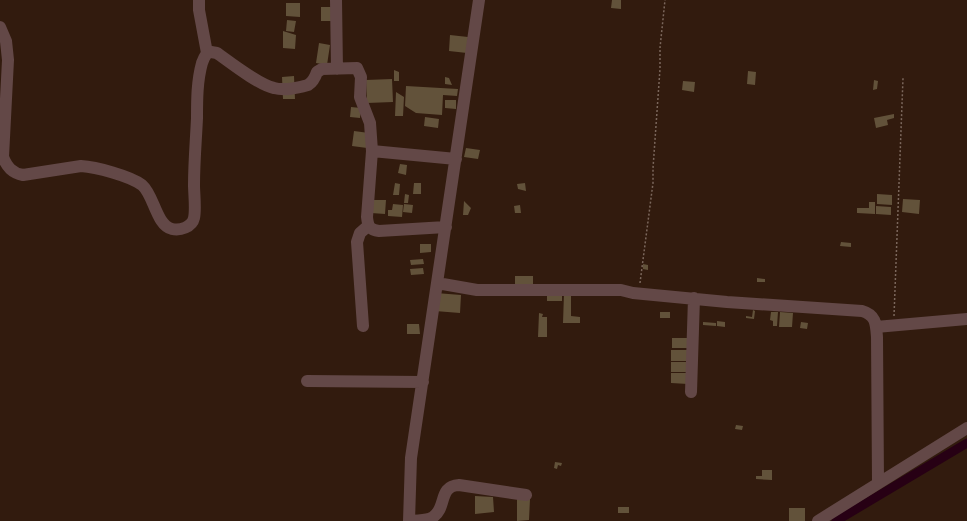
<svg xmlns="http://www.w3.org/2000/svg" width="967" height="521" viewBox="0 0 967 521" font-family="'Roboto Condensed',sans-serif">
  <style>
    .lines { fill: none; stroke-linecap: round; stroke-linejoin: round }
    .canal { stroke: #270014; stroke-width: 9 }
    .building { fill: #62523a }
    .path { stroke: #7b675c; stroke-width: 1.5; stroke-dasharray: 2 2; stroke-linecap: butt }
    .minor { stroke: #634847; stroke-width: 12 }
  </style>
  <rect width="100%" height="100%" fill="#321b0e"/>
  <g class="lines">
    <path class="canal" d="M836,521L967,443"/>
  </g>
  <path class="building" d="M612,0H621V9L611,8Z
    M286,3H300V17L286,16Z
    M321,7H334L333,21H321Z
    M287,20L296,21L294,32L286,31Z
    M283,31L296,35L295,49L283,48Z
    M450,35L468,37L467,53L449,51Z
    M319,43L330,45L327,65L316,63Z
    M394,70L399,72V81H394Z
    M748,71L756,72L755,85L747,84Z
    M294,76L295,99H283L282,77Z
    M445,77L449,78L452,85L445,84Z
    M392,79L393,102L367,103L366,80Z
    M874,80L878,81L877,89L873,90Z
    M683,81L695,82L694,92L682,90Z
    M406,86L458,89L457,96L443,95L442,115L416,113L405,106Z
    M396,92L404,97L403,116H395Z
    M445,100H456V109L445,108Z
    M351,107L361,108L360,118L350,117Z
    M894,114V118L887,120L888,125L876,128L874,118Z
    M425,117L439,119L438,128L424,126Z
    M354,131L369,133L367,148L352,146Z
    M466,148L480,150L478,159L464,157Z
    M400,164L407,165L406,175L398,173Z
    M395,183L400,184L399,195H393Z
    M414,183H421V194H413Z
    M525,183L526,191L518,189L517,184Z
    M405,194L409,195L408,203H404Z
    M877,194L892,195V205L877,204Z
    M903,199L920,200L919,214L902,212Z
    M372,200H386L385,214L371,213Z
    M464,201L471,208L468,215H463Z
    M869,202H875V214L857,213V208H869Z
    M393,204L403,205L402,217L388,216V210H392Z
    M404,204L413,205L412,213L403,212Z
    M520,205L521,213H515L514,206Z
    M876,206L891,207V215L876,214Z
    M841,242L851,243V247L840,246Z
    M420,244H431V252L420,253Z
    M423,259L424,264L411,265L410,260Z
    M643,264L648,265V270L643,269Z
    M423,268L424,274L411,275L410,269Z
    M515,276H533V287H515Z
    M757,278L765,279V282H757Z
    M436,293L461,295L460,313L435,311Z
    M547,293H562V301H547Z
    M564,293L571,294V316L580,317V323H563Z
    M753,310L755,311L754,319L746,318V316L752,317Z
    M660,312H670V318H660Z
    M771,312H778L777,326H773V321L770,320Z
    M780,312L793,313L792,327H779Z
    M539,313L543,314L542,317H547V337H538Z
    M717,321L725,322V327L717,326Z
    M703,322L716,323V326L703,325Z
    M801,322L808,323L807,329L800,328Z
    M407,324H419L420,334H407Z
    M672,338H689L690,348H672Z
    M671,350H689V361H671Z
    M671,362H689V372H671Z
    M671,373H688V384L671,383Z
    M736,425L743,426L742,430L735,429Z
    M555,462L562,463L561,466L558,465L557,469L554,468Z
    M762,470H772V480L756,479V476H762Z
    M475,496L493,497L494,512L475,514Z
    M517,499H530L529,520L517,521Z
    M618,507H629V513H618Z
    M789,508H805V521H789Z"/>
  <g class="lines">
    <path class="path" d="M640,283L653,183V168L660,69V48L665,0
      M894,316L903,78"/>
    <path class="minor" d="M199,0V10L207,53
      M336,0L337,69
      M0,27L6,41L8,60L3,157C7,167 12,173 23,175L81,166C96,167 130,176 142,185C154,195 156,225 172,229C180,231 192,227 194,218C196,210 194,193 194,185C194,162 196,140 197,118C197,100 197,81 202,63C203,60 205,56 207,53L211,52L217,53C231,63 259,85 274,88C285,91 297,88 308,85C313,82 315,78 317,72L322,69L357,68L361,77L360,97L370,123L372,151L367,217C368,227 370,230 379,231L446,227
      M372,151L456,159
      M437,283L477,290H621L633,293L727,302L862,311C876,315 876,324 877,337L878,483
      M363,326L357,242L360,233L368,226
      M876,327L967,319
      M307,381L423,382
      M691,392L694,298
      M409,521L411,458L479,0
      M412,521C418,520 428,521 433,517C447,508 438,486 459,485L526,495
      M818,521L967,428"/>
  </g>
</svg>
